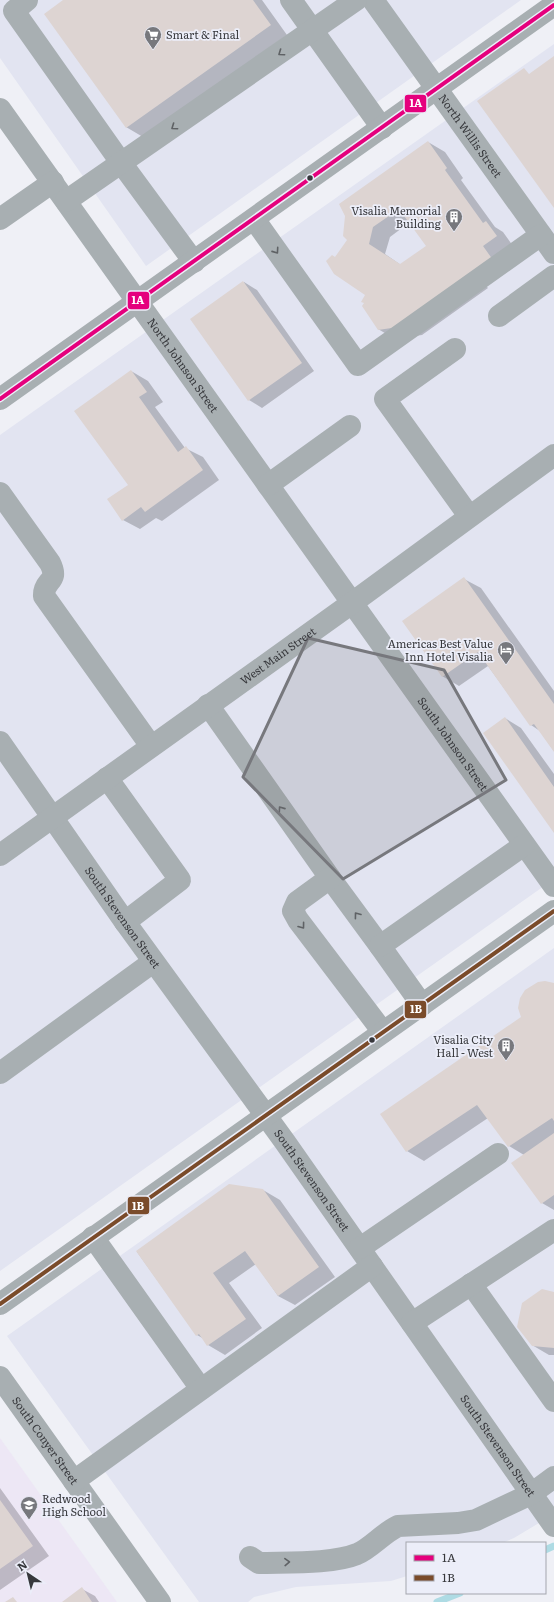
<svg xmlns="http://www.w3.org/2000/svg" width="554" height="1602" viewBox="0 0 554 1602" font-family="Literata,serif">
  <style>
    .built { fill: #e2e4f1 }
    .education { fill: #ede7f5 }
    .shadow { fill: #0003; fill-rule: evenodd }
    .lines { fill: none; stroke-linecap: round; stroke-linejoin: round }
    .stream { stroke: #aedbe4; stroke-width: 7 }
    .building { fill: #ddd4d2; fill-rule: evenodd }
    .minor { stroke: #a8afb2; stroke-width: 22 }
    .bus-1-casing { stroke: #eceef9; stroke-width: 7 }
    .bus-2-casing { stroke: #eceef9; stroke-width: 7 }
    .bus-1 { stroke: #e5007d; stroke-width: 4 }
    .bus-2 { stroke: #7a4b2a; stroke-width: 4 }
    .oneway { stroke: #5f6265 }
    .marked { fill: #77787d; fill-opacity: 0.2; stroke: #77787d; stroke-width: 3; stroke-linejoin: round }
    .bus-dot { fill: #37383c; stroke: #eceef9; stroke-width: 1.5 }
    .labels { text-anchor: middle; stroke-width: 3.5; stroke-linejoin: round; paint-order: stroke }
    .poi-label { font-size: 11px; fill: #37383c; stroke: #eceef9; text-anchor: end }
    .street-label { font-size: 11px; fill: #37383c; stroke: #eceef9 }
    .line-badge { stroke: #eceef9; stroke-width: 1.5 }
    .badge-label { font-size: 11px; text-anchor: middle; font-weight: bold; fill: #fff }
  </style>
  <rect width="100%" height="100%" fill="#eff0f6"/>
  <path class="built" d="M0,0H521L146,266L0,58Z
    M554,44V879L0,1271V435Z
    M554,948V1514L514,1538L502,1543H407V1576L391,1581L296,1587L254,1597L248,1602H199L7,1336Z"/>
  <path class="education" d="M0,1438L117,1602H0Z"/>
  <path class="shadow" d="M65,0H262L287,35L143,137L126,127Z
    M428,142L445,152L463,178L461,180L495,227L503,232L513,246L486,286L488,288L422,335L395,339L378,329L365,303L366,295L335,258ZM410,222L427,246L401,265L385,254L390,237Z
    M244,282L257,290L314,371L262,408L249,400Z
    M131,371L148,381L163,402L155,407L185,448L203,457L219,480L162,521L156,518L140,529L123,520L129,485Z
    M464,579L481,588L554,691V751L540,731L531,725L488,666L459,686L442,676Z
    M505,718L521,728L554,774V832Z
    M554,984V1210L542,1203L524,1155L509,1146L488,1118L424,1161L407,1151L522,1018Z
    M263,1190L280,1200L335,1277L295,1305L278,1296L256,1264L229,1283L262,1328L225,1355L208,1345L204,1339L197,1335L137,1252Z
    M554,1293V1355H549L532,1345Z
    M0,1488L49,1556L0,1590Z
    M82,1589L95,1596L99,1602H63Z"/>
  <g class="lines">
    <path class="stream" d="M545,1550L554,1546
      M437,1602L460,1593"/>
  </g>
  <path class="building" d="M63,0H253L271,25L126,128L44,14Z
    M554,56V208L477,101L524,68L529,74Z
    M428,141L447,168L445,170L483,223L486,221L497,236L483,246L493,260L405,326L378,330L362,306L364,303L361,302L365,295L334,274L326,261L332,255L335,257L347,240L343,236L345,216L339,204ZM399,209L426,246L400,264L369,244L373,227Z
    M243,281L302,363L248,401L190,319Z
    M131,370L147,392L139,397L178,452L186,446L203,470L145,512L141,507L122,521L107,499L128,485L74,411Z
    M464,577L554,704V752L534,724L530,726L478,652L442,677L402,621Z
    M505,717L554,787V833L483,733Z
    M545,981L554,983V1121L552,1118L508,1147L477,1105L406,1152L380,1114L521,1017L518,1008L520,998L525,990L538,982Z
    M554,1133V1195L541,1204L511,1163Z
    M229,1184L263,1189L319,1267L278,1296L245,1251L213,1273L246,1319L207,1346L199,1334L196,1336L136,1251Z
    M542,1289L554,1292V1348L532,1346L517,1327L522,1303Z
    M0,1500L33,1546L0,1569Z
    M82,1587L92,1602H62Z
    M13,1597L17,1602H5Z"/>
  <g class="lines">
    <g class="minor">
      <path d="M27,0L14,11L122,164L194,262"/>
      <path d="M291,0L382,128"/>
      <path id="s1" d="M373,0L554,253"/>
      <path id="s2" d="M0,109L554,886"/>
      <path d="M66,201L356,0"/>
      <path d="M0,219L53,182"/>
      <path d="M254,219L358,365L541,235"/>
      <path d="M499,316L554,276"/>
      <path d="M455,349L385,399L469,516"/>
      <path d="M0,399L554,5"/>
      <path d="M268,485L350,426"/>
      <path d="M0,493L50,563C60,583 43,579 44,596L151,746"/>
      <path d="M208,705L330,878L380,946L422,1005"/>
      <path id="s3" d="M0,742L125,922L285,1142L554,1526"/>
      <path d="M107,778L180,880L125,922"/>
      <path id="s4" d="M0,855L352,603L554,455"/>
      <path d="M330,878L297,902L293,911L298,920L383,1032"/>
      <path d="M380,946L524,845"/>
      <path d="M0,1073L153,962"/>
      <path d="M93,1237L201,1389"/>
      <path d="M360,1248L498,1154"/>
      <path d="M471,1284L554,1401"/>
      <path d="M0,1304L554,911"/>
      <path d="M412,1323L554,1230"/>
      <path id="s5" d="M0,1377L160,1602"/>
      <path d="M74,1481L372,1266"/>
      <path d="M250,1557L259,1563C286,1562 333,1564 357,1554C370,1549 383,1533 398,1526L458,1523L476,1520L531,1494L554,1477"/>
    </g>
    <defs>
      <path id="bus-1" d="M0,399L554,5"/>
      <path id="bus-2" d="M0,1304L554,911"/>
    </defs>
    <use href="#bus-1" class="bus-1-casing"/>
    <use href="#bus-2" class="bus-2-casing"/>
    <use href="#bus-1" class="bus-1"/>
    <use href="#bus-2" class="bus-2"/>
  </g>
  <defs><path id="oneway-chevron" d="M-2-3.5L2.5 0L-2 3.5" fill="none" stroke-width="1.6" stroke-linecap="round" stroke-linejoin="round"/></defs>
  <g class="oneway">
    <use href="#oneway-chevron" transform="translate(281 53) rotate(145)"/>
    <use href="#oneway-chevron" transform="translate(174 127) rotate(145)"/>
    <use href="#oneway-chevron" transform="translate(276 251) rotate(55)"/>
    <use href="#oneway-chevron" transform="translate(281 809) rotate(-125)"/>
    <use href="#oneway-chevron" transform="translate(357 915) rotate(-127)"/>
    <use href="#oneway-chevron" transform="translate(302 926) rotate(53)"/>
    <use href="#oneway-chevron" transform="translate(287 1562) rotate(-2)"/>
  </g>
  <path class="marked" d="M308,638L444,670L506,780L343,879L243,777Z"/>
  <defs>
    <symbol id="supermarket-pin" viewBox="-11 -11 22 30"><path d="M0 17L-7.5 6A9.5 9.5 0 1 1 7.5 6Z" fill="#77787d" stroke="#eceef9"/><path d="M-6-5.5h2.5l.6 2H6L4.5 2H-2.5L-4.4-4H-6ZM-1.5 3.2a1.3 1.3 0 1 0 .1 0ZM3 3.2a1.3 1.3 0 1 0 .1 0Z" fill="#fff"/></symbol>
    <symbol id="building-pin" viewBox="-11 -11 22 30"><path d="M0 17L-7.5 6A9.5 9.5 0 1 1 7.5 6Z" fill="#77787d" stroke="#eceef9"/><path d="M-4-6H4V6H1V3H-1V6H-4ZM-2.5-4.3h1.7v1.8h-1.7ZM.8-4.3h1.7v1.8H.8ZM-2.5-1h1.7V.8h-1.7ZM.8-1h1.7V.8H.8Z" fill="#fff"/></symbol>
    <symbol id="hotel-pin" viewBox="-11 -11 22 30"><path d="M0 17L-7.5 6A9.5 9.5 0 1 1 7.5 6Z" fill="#77787d" stroke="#eceef9"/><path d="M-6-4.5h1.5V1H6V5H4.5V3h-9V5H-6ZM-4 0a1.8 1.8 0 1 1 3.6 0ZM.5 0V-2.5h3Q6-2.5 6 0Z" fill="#fff"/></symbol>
    <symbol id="school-pin" viewBox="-11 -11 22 30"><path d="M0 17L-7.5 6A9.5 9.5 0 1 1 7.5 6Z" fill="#77787d" stroke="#eceef9"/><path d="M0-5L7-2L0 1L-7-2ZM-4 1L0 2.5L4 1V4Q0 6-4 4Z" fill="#fff"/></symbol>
  </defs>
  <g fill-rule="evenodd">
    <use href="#supermarket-pin" x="143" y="25" width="20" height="27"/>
    <use href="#building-pin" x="444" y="207" width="20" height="27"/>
    <use href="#hotel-pin" x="496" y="640" width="20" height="27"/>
    <use href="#building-pin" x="496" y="1036" width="20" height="27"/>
    <use href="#school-pin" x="19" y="1495" width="20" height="27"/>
  </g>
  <g class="bus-dot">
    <circle cx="310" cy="178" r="3.5"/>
    <circle cx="372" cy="1040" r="3.5"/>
  </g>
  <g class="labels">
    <g class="poi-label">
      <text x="166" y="39" text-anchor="start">Smart &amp; Final</text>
      <text x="441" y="215">Visalia Memorial<tspan x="441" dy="13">Building</tspan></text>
      <text x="493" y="648">Americas Best Value<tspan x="493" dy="13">Inn Hotel Visalia</tspan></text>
      <text x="493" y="1044">Visalia City<tspan x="493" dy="13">Hall - West</tspan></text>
      <text x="42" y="1503" text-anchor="start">Redwood<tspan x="42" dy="13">High School</tspan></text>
    </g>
    <g class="street-label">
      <text dy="4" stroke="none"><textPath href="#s1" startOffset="167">North Willis Street</textPath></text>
      <text dy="4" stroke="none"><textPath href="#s2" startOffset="315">North Johnson Street</textPath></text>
      <text dy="4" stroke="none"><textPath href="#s4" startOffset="342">West Main Street</textPath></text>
      <text dy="4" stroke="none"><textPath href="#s2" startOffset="780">South Johnson Street</textPath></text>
      <text dy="4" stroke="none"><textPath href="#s3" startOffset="214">South Stevenson Street</textPath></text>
      <text dy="4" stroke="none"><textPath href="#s3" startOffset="538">South Stevenson Street</textPath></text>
      <text dy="4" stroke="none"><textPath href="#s5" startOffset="78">South Conyer Street</textPath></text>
      <text dy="4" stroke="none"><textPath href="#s3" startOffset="862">South Stevenson Street</textPath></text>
    </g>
  </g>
  <g class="line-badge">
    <rect x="404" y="94" width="23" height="19" rx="4" fill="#e5007d"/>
    <rect x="127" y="291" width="23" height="19" rx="4" fill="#e5007d"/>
    <rect x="404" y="1000" width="23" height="19" rx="4" fill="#7a4b2a"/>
    <rect x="127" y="1196" width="23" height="19" rx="4" fill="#7a4b2a"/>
  </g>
  <g class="badge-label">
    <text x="416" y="107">1A</text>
    <text x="138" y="304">1A</text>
    <text x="416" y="1013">1B</text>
    <text x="138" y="1210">1B</text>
  </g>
  <rect x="406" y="1542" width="140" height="52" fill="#eceef9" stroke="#a4a5ad"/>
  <rect x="414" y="1555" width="20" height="6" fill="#e5007d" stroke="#a4a5ad"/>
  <text x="442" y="1562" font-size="12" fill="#37383c">1A</text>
  <rect x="414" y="1575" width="20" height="6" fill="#7a4b2a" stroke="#a4a5ad"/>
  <text x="442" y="1582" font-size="12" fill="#37383c">1B</text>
  <g transform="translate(28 1574) rotate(325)" stroke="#eceef9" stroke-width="3" paint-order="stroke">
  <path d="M0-3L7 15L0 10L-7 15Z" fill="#37383c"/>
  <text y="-6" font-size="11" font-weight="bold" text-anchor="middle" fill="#37383c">N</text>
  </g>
</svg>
